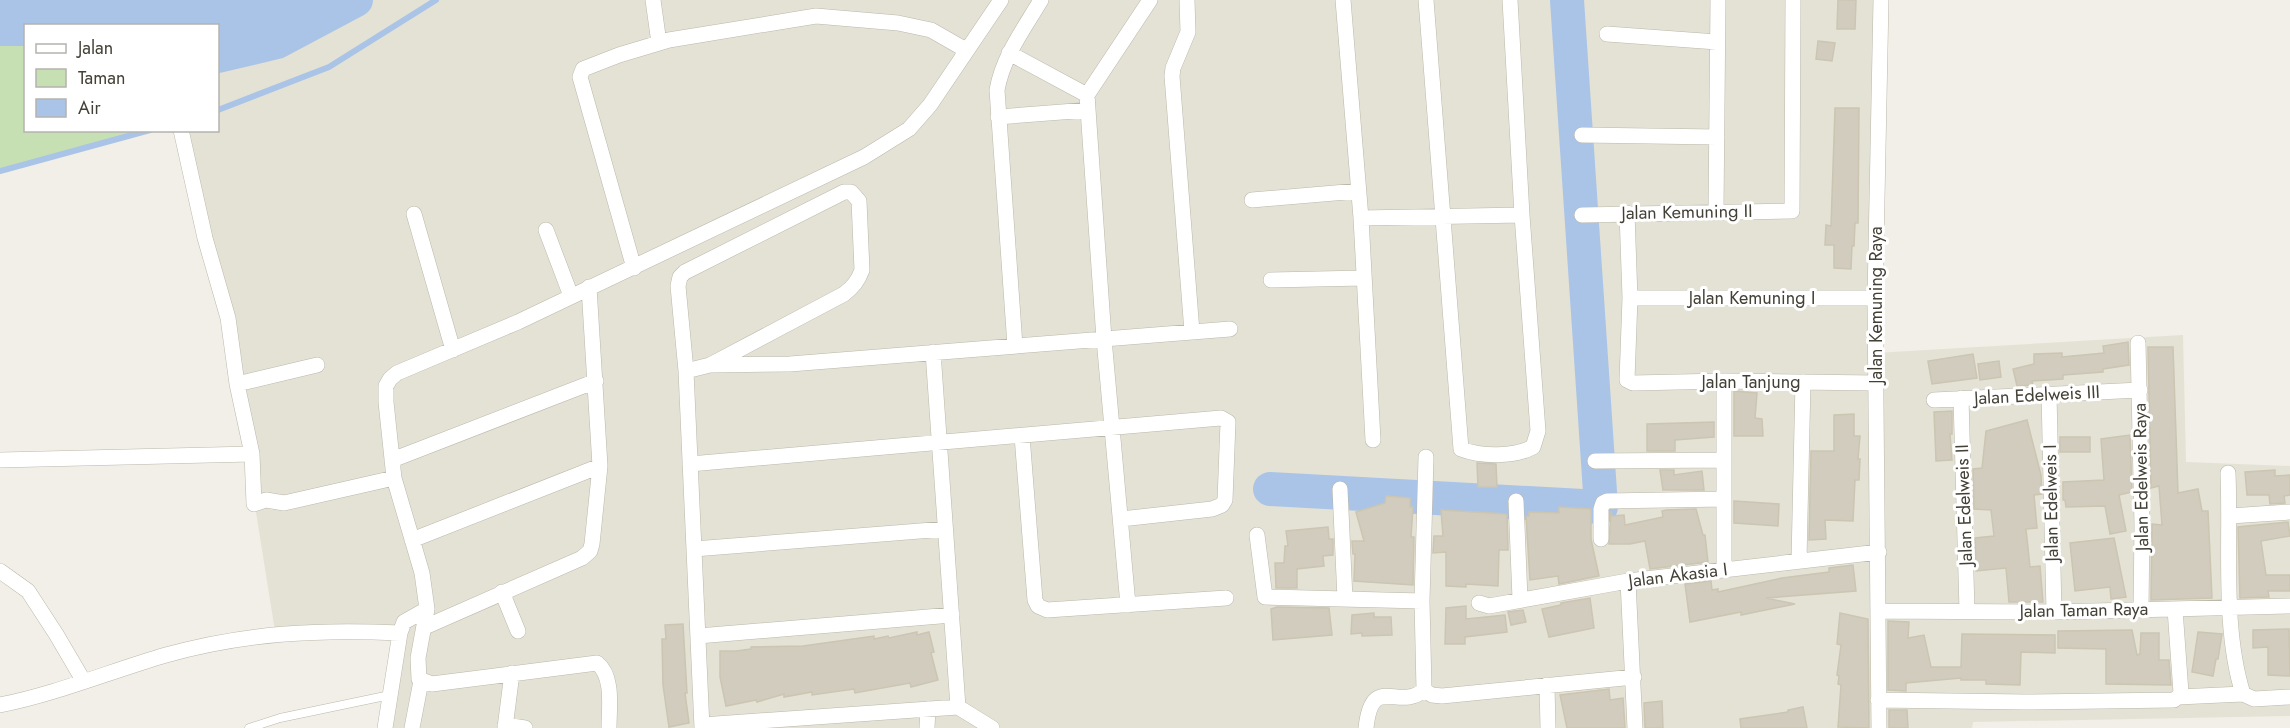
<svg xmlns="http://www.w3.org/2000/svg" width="2290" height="728" viewBox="0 0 2290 728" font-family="Jost,sans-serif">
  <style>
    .residential { fill: #e4e2d5 }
    .green { fill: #c6e0b4 }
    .water { fill: #aac4e7 }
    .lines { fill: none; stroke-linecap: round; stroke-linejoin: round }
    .stream { stroke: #aac4e7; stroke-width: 6 }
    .river { stroke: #aac4e7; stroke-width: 34 }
    .building { fill: #d1ccbd; stroke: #cbc5b2; stroke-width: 1.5 }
    .service-casing { stroke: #bbb8aa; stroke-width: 9 }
    .minor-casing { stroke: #bbb8aa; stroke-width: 16 }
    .service { stroke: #fff; stroke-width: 8 }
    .minor { stroke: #fff; stroke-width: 15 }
    .labels { text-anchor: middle; stroke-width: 6; stroke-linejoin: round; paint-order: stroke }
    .street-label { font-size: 18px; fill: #434036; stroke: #fff }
  </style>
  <rect width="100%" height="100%" fill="#f1efe7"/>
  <path class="residential" d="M356,0H1881L1875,353L2183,335L2186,462L2290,466V716L1973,722L1972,728H385L400,633L275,631L255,506L252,454L181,131L218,130V56L277,42Z"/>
  <path class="green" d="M0,46H25L26,130L153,131L0,171Z"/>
  <path class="water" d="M0,0H356L277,42L218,56V26H26L25,46H0Z"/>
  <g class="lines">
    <path class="stream" d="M218,110L329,67L436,0
      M0,171L150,130"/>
    <path class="river" d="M218,56L277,42L356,0
      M1270,489L1601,507L1567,0"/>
  </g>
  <path class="building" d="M1838,0H1856L1855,29H1837Z
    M1818,41L1835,43L1832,61L1816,59Z
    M1835,108H1859L1858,223H1855L1854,246H1852L1851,269L1834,268V245H1825L1826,225L1831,226Z
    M2128,342L2129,365L2103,369V372L2063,375V379L2032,381L2033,385L2017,386L2013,369L2034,364V354L2062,353V357L2104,353L2103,346Z
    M2148,347H2173L2178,493L2198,489L2202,511H2208L2212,598L2151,600L2152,524L2162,525L2159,486L2151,488Z
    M1973,354L1977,378L1932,384L1928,361Z
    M1999,361L2001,377L1980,380L1978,364Z
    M1734,391L1757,393L1755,418L1762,419L1763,436H1734Z
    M1952,411V434H1950L1952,460L1936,461L1934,412Z
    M1854,414V436H1860L1858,459H1860L1859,480H1855L1853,521L1825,520L1826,539L1809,540L1811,451H1834V415Z
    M2027,420L2041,475L2042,494L2034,495L2037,528L2026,529L2030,567L2040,566L2043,602H2009L2006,568L1976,571L1975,538L1994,536L1991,510L1974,509L1973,469L1982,468L1986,431Z
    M1714,422V437L1675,440V451H1647V424Z
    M2130,435L2132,492L2119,495L2126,531L2110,534L2105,506L2066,507L2065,500H2063V482L2104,480L2101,439Z
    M2060,437H2090V452H2060Z
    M1477,463L1496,464L1497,487H1478Z
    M1660,470H1674V475L1702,471L1704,490H1663Z
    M2275,470V476L2290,475V495L2284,496L2285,503L2270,504L2269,495H2247L2245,472Z
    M1386,496L1410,498V507H1413L1411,537H1414L1413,585L1354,581L1355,554H1353L1352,541H1364L1356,512L1385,503Z
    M1734,501L1779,504L1778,526L1734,523Z
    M1559,507L1591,509V539L1599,576L1559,584L1558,576L1530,580L1526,516H1529V512L1559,513Z
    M1696,509L1703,535H1705L1708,562L1650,569L1645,541L1630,544H1609L1611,511L1612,516L1624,515L1625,525L1663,517L1662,511L1666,510Z
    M1441,510L1507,514L1508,550H1499L1498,586L1466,584V587L1446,586V552L1433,553L1434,536H1443Z
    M2288,522L2290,536L2261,541L2266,575H2290V591H2268L2269,597L2240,598L2238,527Z
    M1328,527L1329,539H1333V555L1323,556L1324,566L1297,569V588H1276L1275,563H1284L1285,546H1288L1286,531Z
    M2114,538L2126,597L2111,599L2110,587L2075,591L2070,543Z
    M1853,565L1856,591L1766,598L1795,604L1741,615V612L1690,622L1685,584L1711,581L1712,590L1718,589V592L1782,578L1829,572V568Z
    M1590,598L1594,628L1549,637L1542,609L1561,605V603Z
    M1466,606V619L1505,615L1507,632L1465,637V644H1445L1446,608Z
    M1277,607L1329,608L1332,635L1273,640L1271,609Z
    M1523,610L1526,622L1511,625L1508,612Z
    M1374,613V617H1391L1392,635L1362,636V633L1351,634L1352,615Z
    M1840,613L1868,619L1869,728L1838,727L1841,685L1838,684L1839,676L1837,675L1841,645L1837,644Z
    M1888,621L1909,622L1908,638L1924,635L1931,667H1961L1962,634L2055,635V653L2021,652L2020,685L1986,684V680H1961V678L1906,683V691L1888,690Z
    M683,624L687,693H685L689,723L669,727L663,685L662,639H666L665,625Z
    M2289,629L2290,676L2268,675V647L2253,648V630Z
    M2132,630L2137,655L2140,654L2141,633H2159V660H2169L2171,685L2106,684V649L2058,648V631Z
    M917,632V635L929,632L934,652L931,653L938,680L911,687L910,683L855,693L854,689L812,695V692L784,697V694L757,702L756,700L726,706L720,677V651H736L751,649V647L803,646L874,636V639L888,636L889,638Z
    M2198,632L2222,634L2218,659H2216L2213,676L2192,672Z
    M1609,689L1610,700L1623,698L1625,728H1567L1560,695Z
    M1662,701L1663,728H1645L1644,703Z
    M1803,707L1807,728H1741L1740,719L1788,712V710Z
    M1889,710H1907L1908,728H1889Z"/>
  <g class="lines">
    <defs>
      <path id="service" d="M249,728L280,718L390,695"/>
      <path id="minor" d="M653,0L659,43
        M1187,0L1188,32L1173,68L1172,76L1192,332
        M1343,0L1361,218L1373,440
        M1426,0L1461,449C1482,457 1514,457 1533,447L1538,431L1522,215L1510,0
        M1607,34L1717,42
        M1009,53L1087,95
        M998,117L1088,110
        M181,130L205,238L228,318L237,384L252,454
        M1582,135L1717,137
        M1252,200L1358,191
        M1716,211L1718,0
        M1627,213L1630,298L1627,380L1633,383L1724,381L1875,383
        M414,214L453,350
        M1582,215L1792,211L1793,0
        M1361,218L1522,215
        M546,230L571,296
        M634,268L580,77L583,69L619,55L669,40L816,16L898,23L931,30L966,50
        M1271,280L1364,278
        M1630,298H1875
        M2138,343L2142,525L2141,610
        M1015,346L997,90C1003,56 1024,29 1041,0
        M712,365L790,364L1230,329
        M686,371L710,365L844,294C853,287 858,281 862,270L859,201L851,192H844L685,272L680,277L678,286L686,371L702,728
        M237,384L317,365
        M2049,394L2054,612
        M1961,398L1967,611
        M1934,400L2140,390
        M1022,436L1035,600L1038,606L1047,610L1226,598
        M1426,457L1422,601L1424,690L1432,695L1442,696L1634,677
        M0,460L252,454L254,504L266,500L284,503L394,478
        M392,460L596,381
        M1595,461L1724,460
        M690,464L1221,418L1228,422L1225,500L1222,505L1212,509L1121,519
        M2228,473C2231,544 2222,627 2243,694L2254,699L2290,697
        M1340,489L1345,599
        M1516,501L1520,599
        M2230,516L2290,512
        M1257,535L1265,597L1422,601
        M1601,539V509L1603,503L1607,501L1724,499
        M412,540L600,466
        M694,549L945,529
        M1799,560L1803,382
        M1724,568V381
        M0,571L28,591L56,634L83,680
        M1628,581L1635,728
        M502,592L518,631
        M1479,603L1489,606L1628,581L1879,552
        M1128,605L1104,339L1087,95L1150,0
        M2175,609L2181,693L2178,697
        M1878,611L2054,612L2290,606
        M425,627L582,558L590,551L592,544L600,466L589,287
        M698,636L952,615
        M1547,685L1548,728
        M1878,700L2025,702L2174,700L2178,697L2243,694
        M0,705C56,694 111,671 166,655C245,633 318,629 400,633
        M958,707L992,728
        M505,725L525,728
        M702,725L958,707L933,352
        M385,728L400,633L404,622L427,609
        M412,728L421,681
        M505,728L512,673
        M609,728C609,708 614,676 597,663L432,684L419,679L418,658L427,609L422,573L394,478L386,402V386L390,379L397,373L518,322L864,157L909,129L930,105L1001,0
        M927,728L928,709
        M1366,728C1372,672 1398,712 1424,690
        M1879,728L1875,298L1881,0"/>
    </defs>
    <use href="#service" class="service-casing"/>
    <use href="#minor" class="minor-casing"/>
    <use href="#service" class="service"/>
    <use href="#minor" class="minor"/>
  </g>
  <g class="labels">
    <g class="street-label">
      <text transform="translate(1687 212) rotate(-1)" y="6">Jalan Kemuning II</text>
      <text x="1752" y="304">Jalan Kemuning I</text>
      <text transform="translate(1876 305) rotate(-90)" y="6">Jalan Kemuning Raya</text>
      <text x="1751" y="388">Jalan Tanjung</text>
      <text transform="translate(2037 395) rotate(-3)" y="6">Jalan Edelweis III</text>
      <text transform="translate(2141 477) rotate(-91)" y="6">Jalan Edelweis Raya</text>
      <text transform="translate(2051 503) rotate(-91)" y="6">Jalan Edelweis I</text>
      <text transform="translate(1964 505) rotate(-92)" y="6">Jalan Edelweis II</text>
      <text transform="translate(1678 575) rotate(-7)" y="6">Jalan Akasia I</text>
      <text transform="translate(2084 610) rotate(-1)" y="6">Jalan Taman Raya</text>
    </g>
  </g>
  <rect x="24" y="24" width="195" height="108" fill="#ffffff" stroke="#b4b3af" stroke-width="1.5"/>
  <rect x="36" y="44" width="30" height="9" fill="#ffffff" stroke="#b4b3af" stroke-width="1.5"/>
  <text x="78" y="54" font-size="18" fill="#434036">Jalan</text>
  <rect x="36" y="69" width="30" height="18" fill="#c6e0b4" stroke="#b4b3af" stroke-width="1.5"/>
  <text x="78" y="84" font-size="18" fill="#434036">Taman</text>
  <rect x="36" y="99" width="30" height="18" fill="#aac4e7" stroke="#b4b3af" stroke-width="1.5"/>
  <text x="78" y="114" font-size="18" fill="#434036">Air</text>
</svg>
